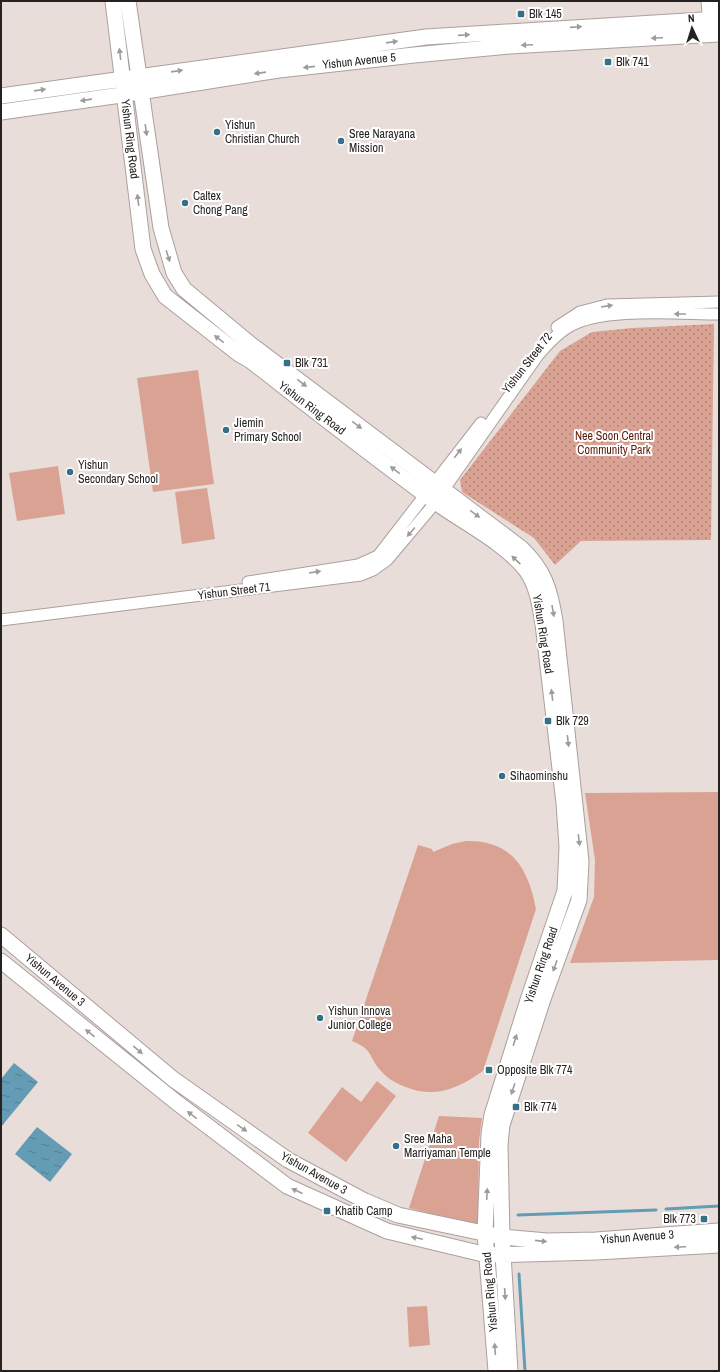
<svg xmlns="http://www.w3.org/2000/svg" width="720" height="1372" viewBox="0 0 720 1372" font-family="'Archivo Narrow',sans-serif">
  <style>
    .grass { fill: #d9a293 }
    .park { fill: url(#park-dots) }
    .water { fill: url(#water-ripples) }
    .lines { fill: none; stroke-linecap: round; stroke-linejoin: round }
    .stream { stroke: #639cb4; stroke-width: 3 }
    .minor-casing { stroke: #aba09d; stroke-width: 13 }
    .secondary-casing { stroke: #aba09d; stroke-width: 17 }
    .minor { stroke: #fff; stroke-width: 11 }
    .secondary { stroke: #fff; stroke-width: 15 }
    .oneway { fill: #9d9c9b }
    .poi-dot { fill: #347087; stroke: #fff; stroke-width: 1.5 }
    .labels { text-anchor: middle; stroke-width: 4; stroke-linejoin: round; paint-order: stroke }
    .poi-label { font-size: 12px; fill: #262221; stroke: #fff; text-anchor: start }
    .street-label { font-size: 12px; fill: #262221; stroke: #fff }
    .park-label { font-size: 12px; fill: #5d1b0a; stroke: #fff }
  </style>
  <defs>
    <pattern id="park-dots" width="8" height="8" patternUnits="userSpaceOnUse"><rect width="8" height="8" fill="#d9a293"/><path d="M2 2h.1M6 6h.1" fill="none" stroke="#b08478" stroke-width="1.8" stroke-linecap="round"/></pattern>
    <pattern id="water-ripples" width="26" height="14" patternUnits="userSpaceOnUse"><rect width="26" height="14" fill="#639cb4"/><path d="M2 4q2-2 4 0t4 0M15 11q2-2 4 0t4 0" fill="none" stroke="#517f92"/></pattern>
  </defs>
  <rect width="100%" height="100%" fill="#e9ddda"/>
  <path class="grass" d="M198,370L214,484L153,492L137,378Z
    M58,466L65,514L17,521L9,473Z
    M207,488L215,539L182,544L175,492Z
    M719,792V960L570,963L594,897L595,860L585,793Z
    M466,841C512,840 528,868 536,909L483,1071C456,1090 434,1099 403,1086C394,1082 387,1078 381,1071C367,1055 374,1050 352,1041L418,845L432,849L433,852L452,844Z
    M377,1081L396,1096L346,1162L308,1133L342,1087L361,1102Z
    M439,1116L482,1118L479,1141L478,1226L409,1208Z
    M427,1306L430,1345L409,1347L407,1307Z"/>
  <path class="park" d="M714,324L711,540L581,541L555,565L534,538L462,492L460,480L560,351L592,332L632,328Z"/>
  <path class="water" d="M14,1063L38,1082L1,1127V1079Z
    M37,1127L72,1154L50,1182L15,1154Z"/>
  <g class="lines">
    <path class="stream" d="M666,1209L719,1206
      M518,1215L656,1210
      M519,1274L525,1371"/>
    <defs>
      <path id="minor" d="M707,1L709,26
        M716,1L718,26
        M557,327L580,312L607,305L719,302
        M248,582L358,565L378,556L481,423
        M1,620L361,575L373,570L387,560L430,509L538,355C547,345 557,333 570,326C603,307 679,314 719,314"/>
      <path id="secondary" d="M113,1L143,249L152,274L165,296L239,354L251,361C314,410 377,460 441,506C467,524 507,545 526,570C537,585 540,605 543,624L564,803L567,847L565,891L528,1000L492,1115L489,1134L485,1233L496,1371
        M128,1L161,228L174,273L184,289L249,343L521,548C544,570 550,589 555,621L581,861L579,900L543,999L502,1125L500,1144L502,1237L510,1371
        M1,96L426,37L719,19
        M1,112L114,96L279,70L414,55L510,46L719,34
        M1,935L173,1079L288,1160L365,1201L398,1215L502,1237L547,1241L596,1240L719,1231
        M1,961L176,1102L287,1186L387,1231L487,1255L596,1252L719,1245"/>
    </defs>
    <use href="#minor" class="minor-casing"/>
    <use href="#secondary" class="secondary-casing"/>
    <use href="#minor" class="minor"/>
    <use href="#secondary" class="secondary"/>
  </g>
  <defs><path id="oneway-solid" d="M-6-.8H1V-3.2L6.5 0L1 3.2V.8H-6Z"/></defs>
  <g class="oneway">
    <use href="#oneway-solid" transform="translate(576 27) rotate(-4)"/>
    <use href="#oneway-solid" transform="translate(464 35) rotate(-4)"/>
    <use href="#oneway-solid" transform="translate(657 38) rotate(177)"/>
    <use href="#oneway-solid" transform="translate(392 42) rotate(-8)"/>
    <use href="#oneway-solid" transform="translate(527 45) rotate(177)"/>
    <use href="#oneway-solid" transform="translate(120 54) rotate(-97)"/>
    <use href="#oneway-solid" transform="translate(309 67) rotate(174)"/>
    <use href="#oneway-solid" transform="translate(177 71) rotate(-8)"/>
    <use href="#oneway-solid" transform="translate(260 73) rotate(172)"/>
    <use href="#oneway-solid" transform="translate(40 90) rotate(-8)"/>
    <use href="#oneway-solid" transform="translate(86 100) rotate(172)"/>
    <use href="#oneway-solid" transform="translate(146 130) rotate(82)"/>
    <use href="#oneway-solid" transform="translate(138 200) rotate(-97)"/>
    <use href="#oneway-solid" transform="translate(168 256) rotate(72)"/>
    <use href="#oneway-solid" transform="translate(607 306) rotate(-9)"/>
    <use href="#oneway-solid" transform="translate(680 314) rotate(180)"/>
    <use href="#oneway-solid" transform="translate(219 339) rotate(-142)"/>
    <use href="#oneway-solid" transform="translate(302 383) rotate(37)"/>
    <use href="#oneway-solid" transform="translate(357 425) rotate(37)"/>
    <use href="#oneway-solid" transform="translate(458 453) rotate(-52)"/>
    <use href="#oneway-solid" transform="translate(395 470) rotate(-143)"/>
    <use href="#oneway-solid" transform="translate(475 514) rotate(36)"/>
    <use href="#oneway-solid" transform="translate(411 532) rotate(131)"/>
    <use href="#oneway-solid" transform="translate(516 560) rotate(-137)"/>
    <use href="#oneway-solid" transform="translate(315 572) rotate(-9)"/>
    <use href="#oneway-solid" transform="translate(553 611) rotate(80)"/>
    <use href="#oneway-solid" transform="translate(552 695) rotate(-97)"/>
    <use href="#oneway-solid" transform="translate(568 741) rotate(84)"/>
    <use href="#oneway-solid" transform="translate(579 840) rotate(83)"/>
    <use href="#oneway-solid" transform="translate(555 966) rotate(110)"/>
    <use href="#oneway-solid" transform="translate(90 1033) rotate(-141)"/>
    <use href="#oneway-solid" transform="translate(515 1040) rotate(-73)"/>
    <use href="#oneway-solid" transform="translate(138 1050) rotate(40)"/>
    <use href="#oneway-solid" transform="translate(513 1089) rotate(108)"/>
    <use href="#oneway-solid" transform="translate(192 1115) rotate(-143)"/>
    <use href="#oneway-solid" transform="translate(242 1128) rotate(35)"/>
    <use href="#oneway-solid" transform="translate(297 1191) rotate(-155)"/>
    <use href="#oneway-solid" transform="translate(487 1194) rotate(-87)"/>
    <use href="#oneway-solid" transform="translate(417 1238) rotate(-168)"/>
    <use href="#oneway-solid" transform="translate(541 1241) rotate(6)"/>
    <use href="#oneway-solid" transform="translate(680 1247) rotate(177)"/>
    <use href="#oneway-solid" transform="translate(505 1294) rotate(86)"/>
    <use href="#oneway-solid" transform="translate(495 1349) rotate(-94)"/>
  </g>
  <g class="poi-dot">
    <rect x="517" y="10" width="8" height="8" rx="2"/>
    <rect x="604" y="58" width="8" height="8" rx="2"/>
    <circle cx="217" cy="132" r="4"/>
    <circle cx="341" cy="141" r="4"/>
    <circle cx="185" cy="203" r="4"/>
    <rect x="283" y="359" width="8" height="8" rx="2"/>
    <circle cx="226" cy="430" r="4"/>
    <circle cx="70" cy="472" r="4"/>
    <rect x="544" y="717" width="8" height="8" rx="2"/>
    <circle cx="502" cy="776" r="4"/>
    <circle cx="320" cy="1018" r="4"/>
    <rect x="485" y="1066" width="8" height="8" rx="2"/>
    <rect x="512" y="1103" width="8" height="8" rx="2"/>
    <circle cx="396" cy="1146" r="4"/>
    <rect x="323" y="1207" width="8" height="8" rx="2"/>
    <rect x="700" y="1215" width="8" height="8" rx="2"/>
  </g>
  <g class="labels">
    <g class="poi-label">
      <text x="529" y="18">Blk 145</text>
      <text x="616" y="66">Blk 741</text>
      <text x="225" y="129">Yishun<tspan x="225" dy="14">Christian Church</tspan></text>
      <text x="349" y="138">Sree Narayana<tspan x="349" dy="14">Mission</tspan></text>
      <text x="193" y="200">Caltex<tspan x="193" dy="14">Chong Pang</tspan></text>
      <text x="295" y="367">Blk 731</text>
      <text x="234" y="427">Jiemin<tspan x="234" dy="14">Primary School</tspan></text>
      <text x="78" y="469">Yishun<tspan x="78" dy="14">Secondary School</tspan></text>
      <text x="556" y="725">Blk 729</text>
      <text x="510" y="780">Sihaominshu</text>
      <text x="328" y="1015">Yishun Innova<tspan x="328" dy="14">Junior College</tspan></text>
      <text x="497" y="1074">Opposite Blk 774</text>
      <text x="524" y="1111">Blk 774</text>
      <text x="404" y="1143">Sree Maha<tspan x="404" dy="14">Marriyaman Temple</tspan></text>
      <text x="335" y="1215">Khatib Camp</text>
      <text x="696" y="1223" text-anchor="end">Blk 773</text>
    </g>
    <g class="street-label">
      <text transform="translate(359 61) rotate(-6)" y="4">Yishun Avenue 5</text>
      <text transform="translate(130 139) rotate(83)" y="4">Yishun Ring Road</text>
      <text transform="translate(527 363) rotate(-52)" y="4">Yishun Street 72</text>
      <text transform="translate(312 408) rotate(37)" y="4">Yishun Ring Road</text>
      <text transform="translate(234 591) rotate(-7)" y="4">Yishun Street 71</text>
      <text transform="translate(543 634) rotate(81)" y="4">Yishun Ring Road</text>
      <text transform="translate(541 965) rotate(-71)" y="4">Yishun Ring Road</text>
      <text transform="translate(55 980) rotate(40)" y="4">Yishun Avenue 3</text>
      <text transform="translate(314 1173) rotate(29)" y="4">Yishun Avenue 3</text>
      <text transform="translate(637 1237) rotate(-4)" y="4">Yishun Avenue 3</text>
      <text transform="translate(490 1292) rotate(-95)" y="4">Yishun Ring Road</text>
    </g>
    <g class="park-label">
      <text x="614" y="440">Nee Soon Central<tspan x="614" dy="14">Community Park</tspan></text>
    </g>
  </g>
  <rect width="720" height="1372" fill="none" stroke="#262221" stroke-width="4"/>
  <g transform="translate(692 28) rotate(356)" stroke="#ffffff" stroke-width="3" paint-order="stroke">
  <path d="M0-3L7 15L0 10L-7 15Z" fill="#262221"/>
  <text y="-6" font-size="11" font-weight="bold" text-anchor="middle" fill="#262221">N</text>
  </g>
</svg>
